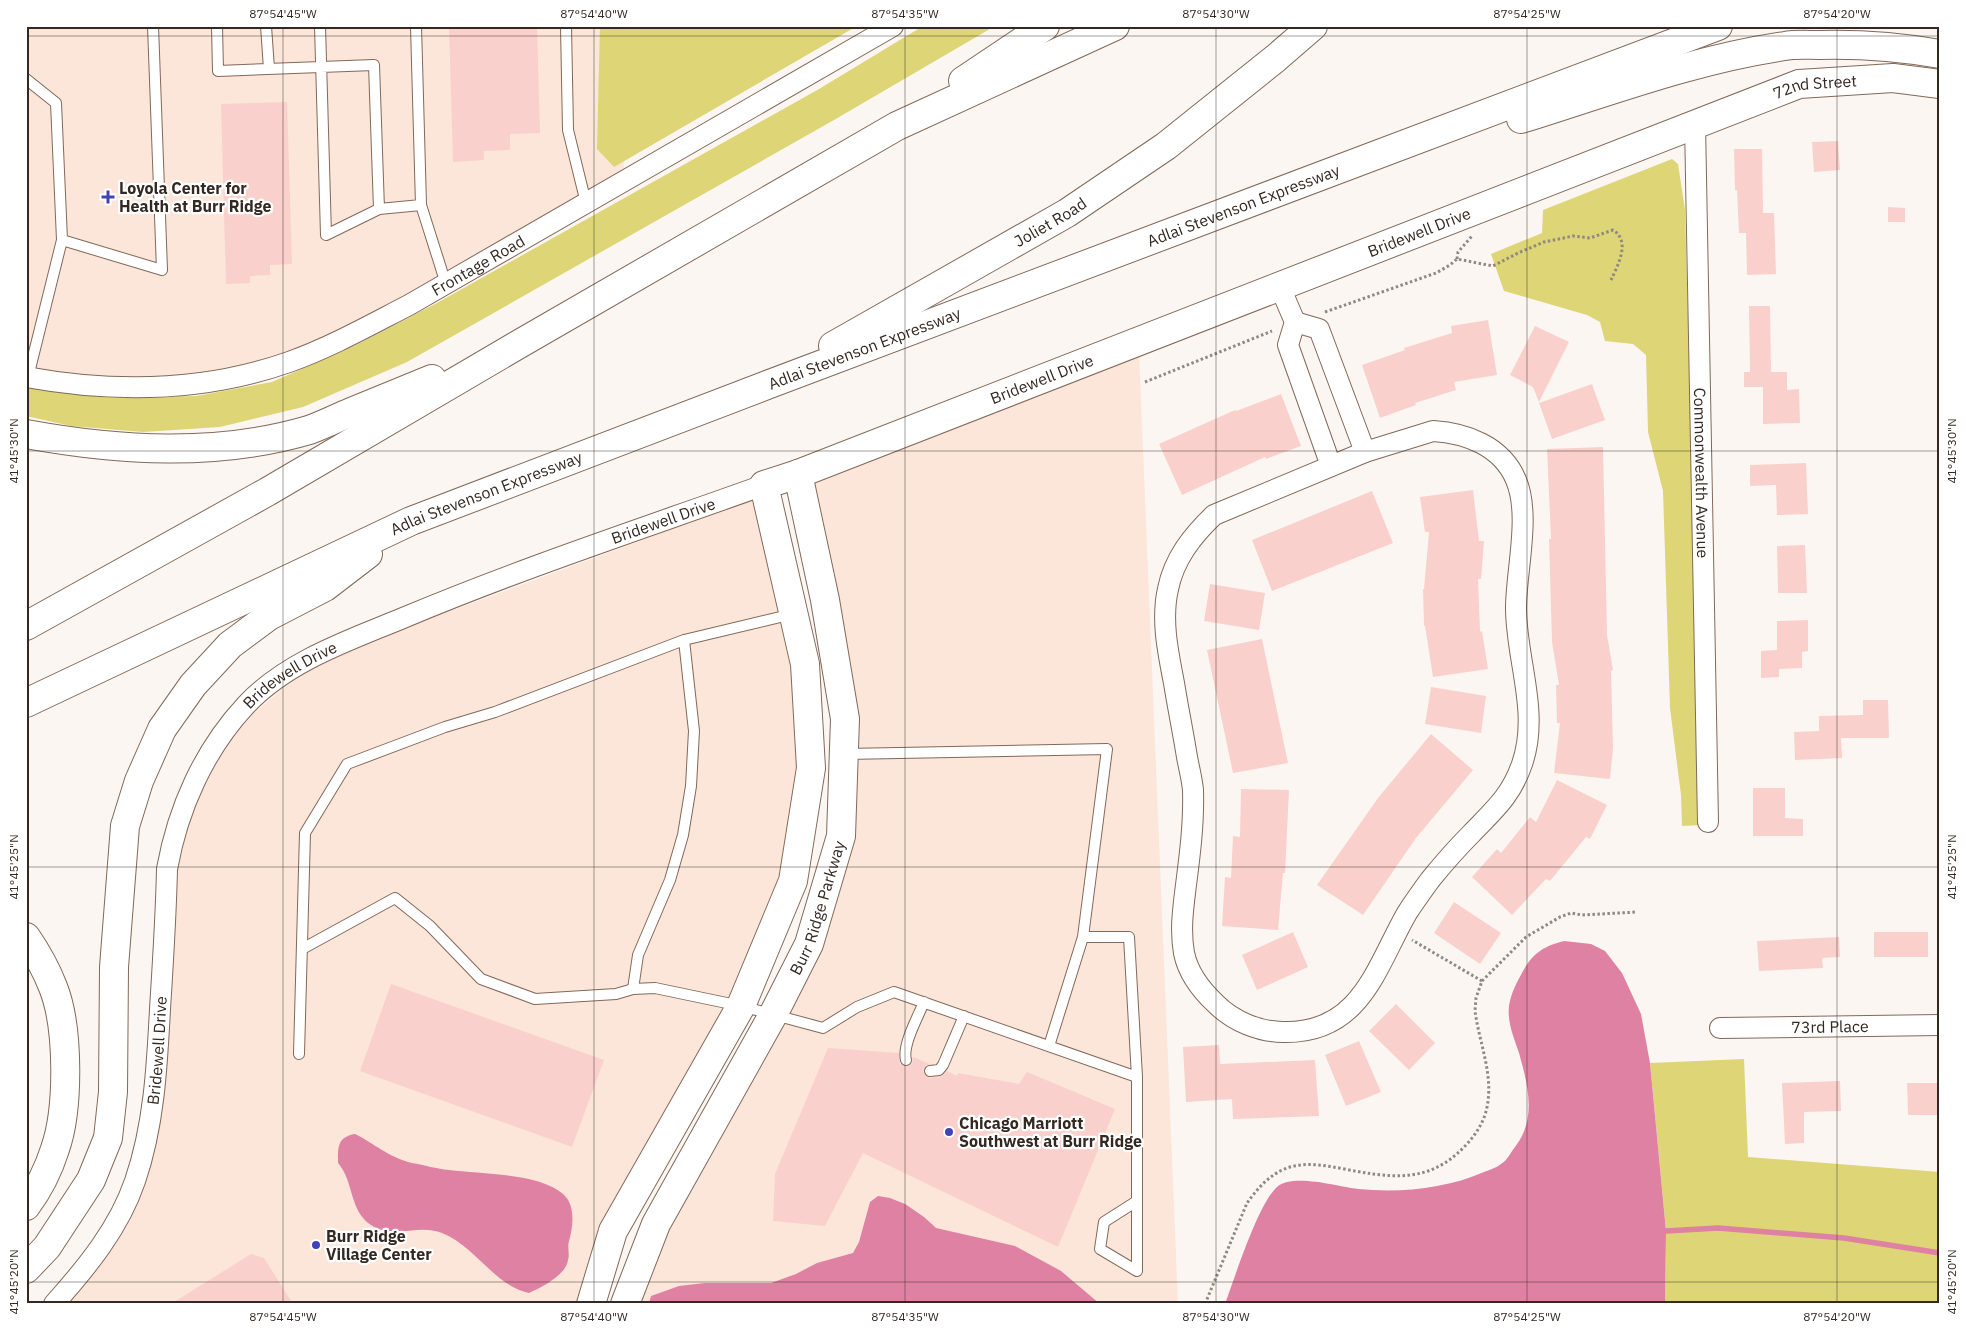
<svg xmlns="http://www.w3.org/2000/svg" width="1966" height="1330" viewBox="0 0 1966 1330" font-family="'IBM Plex Sans',sans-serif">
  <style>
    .built { fill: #fce5d9 }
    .green { fill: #ddd576 }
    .water { fill: #de81a2 }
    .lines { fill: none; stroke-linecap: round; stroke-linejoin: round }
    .stream { stroke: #de81a2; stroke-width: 5.5 }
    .building { fill: #fad0cc }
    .lane-casing { stroke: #82695a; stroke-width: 12 }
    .street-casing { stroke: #82695a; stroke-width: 22 }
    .secondary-casing { stroke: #82695a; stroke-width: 30 }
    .highway-casing { stroke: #82695a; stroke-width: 30 }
    .path { stroke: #908882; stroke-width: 3; stroke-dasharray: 2.5 2.5; stroke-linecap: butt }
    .lane { stroke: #fff; stroke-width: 10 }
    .street { stroke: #fff; stroke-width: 20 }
    .secondary { stroke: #fff; stroke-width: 28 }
    .highway { stroke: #fff; stroke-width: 28 }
    .ticks { fill: none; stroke: #332822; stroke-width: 1; stroke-opacity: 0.45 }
    .poi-dot { fill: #4341b6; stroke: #fff; stroke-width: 2 }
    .labels { text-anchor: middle; stroke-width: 4.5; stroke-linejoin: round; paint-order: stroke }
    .street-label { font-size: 16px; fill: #332822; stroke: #fff }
    .poi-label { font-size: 16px; font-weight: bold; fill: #332822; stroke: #fff; text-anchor: start }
    .neatline { fill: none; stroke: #332822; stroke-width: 2 }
    .ticks-label { font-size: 12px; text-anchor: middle; fill: #332822 }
  </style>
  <rect width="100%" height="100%" fill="#fcf6f2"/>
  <path class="built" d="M26,26H616L624,170L373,313L321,339L287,353L243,366L196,375L138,380L72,377L26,368Z
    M1139,352L1178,1304H635L651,1254L849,839L811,479Z
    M759,497L799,687L803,761L793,836L771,911L738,995L596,1253L577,1304H66L132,1208L178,857L201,783L233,738L255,712L286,686L337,653Z"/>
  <path class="green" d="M600,26H857L614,167L597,149Z
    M923,26H995L834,120L407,362L303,407L220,427L143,432L71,426L26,416V387L109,398L196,396L272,382L356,345L437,303L819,89Z
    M1672,159L1678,164L1685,210L1702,825L1682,826L1681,795L1670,708L1663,491L1648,432L1646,355L1633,344L1605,341L1600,322L1587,315L1504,291L1491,254L1542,233L1543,210Z
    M1744,1059L1748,1157L1940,1172V1304H1665L1666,1230L1650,1063Z"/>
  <path class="water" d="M1564,941L1591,944L1605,951L1622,973L1641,1014L1650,1063L1666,1231L1665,1304H1225C1235,1277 1258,1204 1277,1187C1293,1173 1339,1187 1358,1189C1400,1193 1445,1189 1484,1172C1489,1170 1496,1168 1501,1164C1507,1161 1511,1152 1515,1147C1537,1119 1528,1085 1519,1053C1514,1038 1507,1022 1509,1006C1511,993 1517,982 1523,971C1533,953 1544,946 1564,941Z
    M355,1134C377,1145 386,1156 412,1163C424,1165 437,1169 449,1170C481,1174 539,1173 563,1194C576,1205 573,1227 569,1241C567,1247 570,1254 568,1260C566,1275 542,1287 529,1293C495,1286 475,1246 442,1233C418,1223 394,1240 371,1225C349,1211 354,1181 338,1163C338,1148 337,1137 355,1134Z
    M878,1196L890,1198L905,1204L924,1217L936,1228L1015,1246L1061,1271L1100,1304H649L651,1296L679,1286L705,1283H771L796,1274L817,1263L853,1253L859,1242L870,1202Z"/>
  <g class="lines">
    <path class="stream" d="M1666,1231L1718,1228L1844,1238L1940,1253"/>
  </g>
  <path class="building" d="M449,26H537L540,133L510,134V150L484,151V160L453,162Z
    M287,102L292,264L270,265V275L250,276V283L226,284L221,104Z
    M1838,141L1840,170L1814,172L1812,142Z
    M1734,149H1762L1763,213H1774L1776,274L1747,275L1746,233H1739L1737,190H1735Z
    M1888,207L1905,208V222H1888Z
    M1749,306H1770L1771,372H1787V390L1799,389L1800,423L1763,424V387H1744V372H1750Z
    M1488,320L1497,375L1454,382L1456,390L1415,403L1416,405L1380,418L1362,365L1405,350L1404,348L1452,333L1451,326Z
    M1535,326L1569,342L1539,402L1533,387L1510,375Z
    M1592,384L1605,420L1552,439L1539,403Z
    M1281,394L1301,446L1266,459L1265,457L1182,495L1159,444L1235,410L1236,411Z
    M1603,447L1607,635L1613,670L1611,671L1613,748L1610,779L1554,773L1560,723H1557L1556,685H1559L1552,642L1549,539H1551L1547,449Z
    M1806,463L1808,514L1777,515L1776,485L1750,486V465Z
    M1473,490L1479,541H1484L1481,579H1478L1480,632L1482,631L1488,669L1433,677L1425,626H1424L1423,589H1424L1429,532H1425L1420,497Z
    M1372,491L1393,543L1272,591L1252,540Z
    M1805,545L1807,593H1778L1777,546Z
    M1210,584L1265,593L1259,630L1204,621Z
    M1808,620V651L1802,652V668L1779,669V677L1761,678V651L1777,650V621Z
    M1262,639L1288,763L1233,773L1207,650Z
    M1431,687L1486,696L1481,733L1425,724Z
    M1863,700H1888L1889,738H1841L1842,758L1795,760L1794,732L1819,731V716L1863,715Z
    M1431,734L1473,770L1416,838L1363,915L1317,885L1378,798Z
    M1557,780L1607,805L1590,839L1586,837L1550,881L1546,879L1512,915L1472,877L1497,849L1501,853L1530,817L1536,822Z
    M1753,788H1785V818L1803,819V836H1753Z
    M1241,789L1289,790L1285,873H1283L1278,930L1222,926L1225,877L1231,878L1233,836L1240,837Z
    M1454,902L1501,933L1480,964L1434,933Z
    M1293,932L1308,967L1257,990L1242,955Z
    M1874,932H1928V957H1874Z
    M1839,937L1840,957L1822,958L1823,968L1759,971L1757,941Z
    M391,984L604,1060L572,1147L360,1071Z
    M1396,1004L1435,1043L1409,1070L1369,1031Z
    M1359,1041L1381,1092L1346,1106L1325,1055Z
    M1219,1045L1220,1064L1315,1060L1319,1116L1233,1119L1232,1099L1186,1102L1183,1047Z
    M828,1048L899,1053L900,1064L906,1067L912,1063L913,1057L930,1064L926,1066L923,1071L925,1075L930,1078L942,1076L947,1071L957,1076L958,1073L1019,1084L1027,1072L1115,1109L1058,1247L863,1153L825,1226L773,1221L775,1174Z
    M1840,1081L1841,1111L1804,1112V1143L1785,1144L1782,1083Z
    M1907,1083H1940V1115H1908Z
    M251,1254L264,1258L293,1304H171Z"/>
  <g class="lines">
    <defs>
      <path id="lane" d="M217,26L218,71L374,65L379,209
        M266,26L269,69
        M320,26L326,235L379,209L421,205
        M416,26L421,205L446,284
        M566,26L568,130L586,203
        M26,79L56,103L62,240L28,377
        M62,240L162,270L153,26
        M845,754L1107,749L1083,937L1049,1046
        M302,949L395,898L430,926L481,979L535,999L616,994L633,989L655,988L741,1006L823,1028L857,1007L894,992L1137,1077L1129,937H1083
        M633,989L638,955L670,880L683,835L691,786L694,731L684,640
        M299,1054L305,833L347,764L445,727L495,712L684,640L793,614
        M906,1060C902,1045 918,1017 924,1002
        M930,1071L939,1070L943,1065L964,1016
        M1137,1077V1271
        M1137,1201L1104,1222L1100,1249L1137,1271"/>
      <g id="street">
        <path id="s1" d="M1695,123L1708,822"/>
        <path d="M1280,287L1295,322L1288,345L1331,466"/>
        <path d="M1295,322L1319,329L1365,452"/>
        <path id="s2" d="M26,377C114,393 204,392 289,362C331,347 370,325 409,305L893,26"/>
        <path d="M1433,431C1466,433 1502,446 1516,480C1531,515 1516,571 1516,608C1516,660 1540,712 1522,764C1511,796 1494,810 1471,834C1456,849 1443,864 1430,880C1422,891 1414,902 1407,913C1376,967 1361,1034 1283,1032C1259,1032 1233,1021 1216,1004C1201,990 1188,973 1184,953C1180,930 1183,909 1186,885C1190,854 1194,822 1193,790C1192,779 1189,768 1187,757C1183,732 1178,708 1174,683C1168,652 1161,620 1168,589C1174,559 1192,536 1214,515L1365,452Z"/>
        <path id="s3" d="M1720,1028L1940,1025"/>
        <path id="s4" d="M54,1304C87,1267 119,1228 135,1181C154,1126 157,1067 160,1009C163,962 166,916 167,869C178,808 204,750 246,705C287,661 350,640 403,618C522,568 644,528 764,485"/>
      </g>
      <g id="secondary">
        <path id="s5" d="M591,1304L613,1231L741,1006L793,881L811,768L805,664L764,485L798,474L1799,84L1893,78L1940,84"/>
        <path id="s6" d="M625,1304L656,1224L773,1015L809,944L841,836L845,719L825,600L798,474"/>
      </g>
      <g id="highway">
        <path d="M963,81L1045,26"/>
        <path d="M1521,119C1608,92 1695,59 1785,46C1796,44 1808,45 1819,45C1860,44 1900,47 1940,54"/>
        <path id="s7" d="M833,346L1067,213L1166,146L1276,58L1313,26"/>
        <path d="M26,434C119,451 217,457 309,430C323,425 337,418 351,412C378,401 405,390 432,379"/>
        <path d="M26,626L267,492L521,343L897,126L1115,26"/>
        <path id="s8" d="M26,703L411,521L767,385L1718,26"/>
        <path d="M26,937C37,953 46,969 53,987C69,1027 69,1109 55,1149C49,1168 38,1190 26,1206"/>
        <path d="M26,1269L47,1247L91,1180L108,1138L113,1092L114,967L125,826L139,781L162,729L193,685L230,645L269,616L325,587L368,554"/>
      </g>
    </defs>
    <use href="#lane" class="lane-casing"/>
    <use href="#street" class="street-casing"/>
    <use href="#secondary" class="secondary-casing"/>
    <use href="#highway" class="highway-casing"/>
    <path class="path" d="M1457,259L1458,252L1472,236
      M1325,312L1436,273L1450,265L1457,259L1493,266L1518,253L1544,242L1573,236L1590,238L1613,230C1631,241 1618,265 1611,280
      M1145,382L1272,331
      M1482,981L1526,937L1560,917L1571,913L1582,915L1637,912
      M1205,1304L1247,1203C1257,1189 1270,1174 1287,1168C1304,1162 1322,1165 1339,1168C1386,1177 1427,1186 1464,1147C1477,1134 1486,1119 1488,1101C1492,1071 1479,1041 1475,1011L1476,998L1482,981L1412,940"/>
    <use href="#lane" class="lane"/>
    <use href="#street" class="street"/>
    <use href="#secondary" class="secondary"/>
    <use href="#highway" class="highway"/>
  </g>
  <path class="ticks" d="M283,26V1304M594,26V1304M905,26V1304M1216,26V1304M1527,26V1304M1837,26V1304M26,36H1940M26,451H1940M26,867H1940M26,1282H1940"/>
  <g class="poi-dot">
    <path d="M105.5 189.5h5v5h5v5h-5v5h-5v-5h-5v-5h5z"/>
    <circle cx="949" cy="1132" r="5"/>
    <circle cx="316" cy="1245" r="5"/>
  </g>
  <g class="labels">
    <g class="street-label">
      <text dy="6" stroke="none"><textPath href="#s5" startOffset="1998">72nd Street</textPath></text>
      <text dy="6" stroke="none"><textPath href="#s8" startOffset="1316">Adlai Stevenson Expressway</textPath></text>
      <text dy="6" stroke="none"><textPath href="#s7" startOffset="250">Joliet Road</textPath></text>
      <text dy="6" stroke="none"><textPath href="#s5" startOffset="1575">Bridewell Drive</textPath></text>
      <text dy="6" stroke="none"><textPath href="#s2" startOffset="479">Frontage Road</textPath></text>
      <text dy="6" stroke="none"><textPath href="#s8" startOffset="911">Adlai Stevenson Expressway</textPath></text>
      <text dy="6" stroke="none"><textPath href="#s5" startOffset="1170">Bridewell Drive</textPath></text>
      <text dy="6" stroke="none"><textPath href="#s1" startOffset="350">Commonwealth Avenue</textPath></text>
      <text dy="6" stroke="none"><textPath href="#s8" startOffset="506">Adlai Stevenson Expressway</textPath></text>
      <text dy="6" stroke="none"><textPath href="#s4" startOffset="1106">Bridewell Drive</textPath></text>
      <text dy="6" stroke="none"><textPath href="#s4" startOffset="701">Bridewell Drive</textPath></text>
      <text dy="6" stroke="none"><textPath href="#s6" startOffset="442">Burr Ridge Parkway</textPath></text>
      <text dy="6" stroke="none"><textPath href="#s3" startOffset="110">73rd Place</textPath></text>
      <text dy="6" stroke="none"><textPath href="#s4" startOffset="281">Bridewell Drive</textPath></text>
    </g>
    <g class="poi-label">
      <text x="119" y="194">Loyola Center for<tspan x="119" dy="18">Health at Burr Ridge</tspan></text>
      <text x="959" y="1129">Chicago Marriott<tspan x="959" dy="18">Southwest at Burr Ridge</tspan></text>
      <text x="326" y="1242">Burr Ridge<tspan x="326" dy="18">Village Center</tspan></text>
    </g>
  </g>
  <rect width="1966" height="1330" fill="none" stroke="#ffffff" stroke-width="55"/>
  <rect x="28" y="28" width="1910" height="1274" class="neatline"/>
  <g class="ticks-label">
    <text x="283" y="18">87°54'45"W</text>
    <text x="594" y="18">87°54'40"W</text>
    <text x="905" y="18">87°54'35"W</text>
    <text x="1216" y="18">87°54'30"W</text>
    <text x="1527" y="18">87°54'25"W</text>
    <text x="1837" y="18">87°54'20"W</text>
    <text transform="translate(14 451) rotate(-90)" y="4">41°45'30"N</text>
    <text transform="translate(1952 451) rotate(-90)" y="4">41°45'30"N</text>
    <text transform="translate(14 867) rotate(-90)" y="4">41°45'25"N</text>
    <text transform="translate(1952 867) rotate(-90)" y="4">41°45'25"N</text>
    <text transform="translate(14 1282) rotate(-90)" y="4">41°45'20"N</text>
    <text transform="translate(1952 1282) rotate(-90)" y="4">41°45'20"N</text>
    <text x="283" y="1321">87°54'45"W</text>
    <text x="594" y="1321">87°54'40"W</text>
    <text x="905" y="1321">87°54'35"W</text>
    <text x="1216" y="1321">87°54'30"W</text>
    <text x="1527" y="1321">87°54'25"W</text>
    <text x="1837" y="1321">87°54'20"W</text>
  </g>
</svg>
